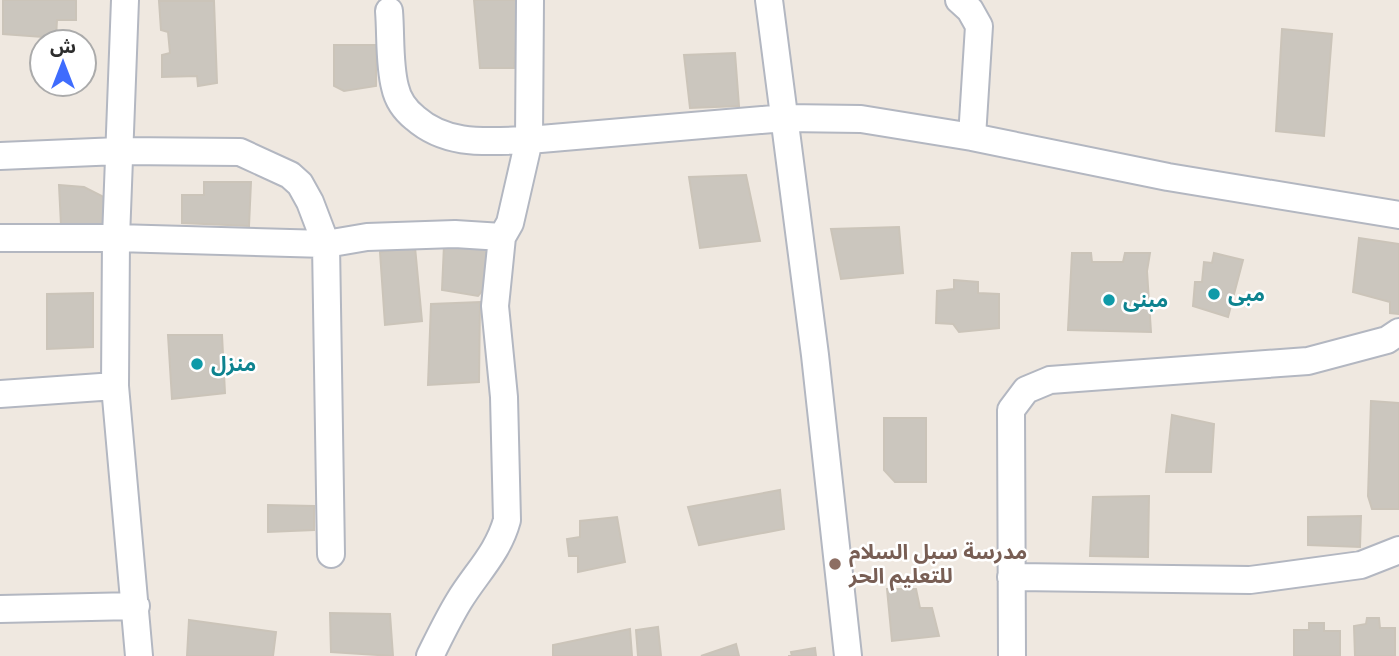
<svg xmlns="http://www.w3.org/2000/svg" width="1399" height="656" viewBox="0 0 1399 656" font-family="Overpass,'Noto Sans Arabic',sans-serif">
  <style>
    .building { fill: #cbc6be; stroke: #cbc4b9; stroke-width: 2 }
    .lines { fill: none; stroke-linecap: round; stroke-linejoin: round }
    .minor-casing { stroke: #b3b7c1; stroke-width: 30 }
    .minor { stroke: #fff; stroke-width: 26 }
    .culture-dot { fill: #0f9aa8; stroke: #fff; stroke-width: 2.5 }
    .education-dot { fill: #8d6e63; stroke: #fff; stroke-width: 2.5 }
    .labels { text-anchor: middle; stroke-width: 5; stroke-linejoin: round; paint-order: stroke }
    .culture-label { font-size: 21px; font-weight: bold; fill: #0d838f; stroke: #fff; text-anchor: start }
    .education-label { font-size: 21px; font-weight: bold; fill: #785e54; stroke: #fff; text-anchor: start }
  </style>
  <rect width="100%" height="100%" fill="#efe8e0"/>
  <path class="building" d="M3,0H76V20H57L56,38L3,34Z
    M474,0H519L514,68H480Z
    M159,1H214L217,83L198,86L197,76L162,77V55L170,53L168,32L161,30Z
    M1282,29L1332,34L1324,136L1276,131Z
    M334,45H376V86L344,91L334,86Z
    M735,53L739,106L690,108L684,55Z
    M746,175L760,241L700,248L689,177Z
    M204,182H251L249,226L182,223V195H204Z
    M59,185L84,187L104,197V227L61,225Z
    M899,227L903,273L841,279L831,229Z
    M1359,238L1399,244V314L1390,313V302L1353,292Z
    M444,245L490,248L489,283L478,296L442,290Z
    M415,247L422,321L385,325L380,252Z
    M1072,253H1091L1092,262H1123L1125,253H1150L1147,271L1151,332L1068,330Z
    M1214,253L1243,260L1228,317L1193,306L1195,282H1202L1204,262L1212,263Z
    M954,280L978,282V293L999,294V328L959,332L953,324L936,323L937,291L954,289Z
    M93,293V347L47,349V294Z
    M480,302L479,382L428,385L431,304Z
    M168,335H222L225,393L172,399Z
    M1371,401L1399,403V509H1372L1368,496Z
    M1172,415L1214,424L1211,472H1166Z
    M884,418H926V482H895L884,470Z
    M780,490L784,529L699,545L688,507Z
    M1149,496L1148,557L1090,556L1093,497Z
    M268,505L314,506V530L268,532Z
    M1361,516L1360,547L1308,545V517Z
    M617,517L625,562L578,572V556H569L567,539L580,537V521Z
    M887,589H916L920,608H932L939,636L892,641Z
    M330,613L390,614L393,656L331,652Z
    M1367,618H1379L1380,628H1395V656H1355L1354,626L1366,624Z
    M189,620L276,632L273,656H187Z
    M1309,623H1324V631H1340V656H1294V630H1309Z
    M658,627L661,656H638L636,630Z
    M630,629L632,656H553V645Z
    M736,644L739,656H701Z
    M815,648L816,656H788H792L791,652Z"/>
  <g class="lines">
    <defs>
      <path id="minor" d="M125,0L116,238L326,244L367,237L455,234L502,237L510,223L529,140L785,118L861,119L972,137L1168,177L1399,215
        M769,0L815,355L848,656
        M959,0L970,10L979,26L972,137
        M389,11C391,36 389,64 395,87C398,101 405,110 415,118C448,147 489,141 529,140L530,0
        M0,156L119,151L240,152L290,175L300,184L310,202L326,244L331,554
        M0,238H116L115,386L139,656
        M0,394L115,386
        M1011,577L1250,580L1361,565L1399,550
        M0,609L136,606
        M430,656C439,638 448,619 459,601C476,573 498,553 507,520L504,397L495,306L502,237
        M1012,656L1011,410L1026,390L1050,380L1308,361L1387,340L1399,332"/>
    </defs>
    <use href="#minor" class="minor-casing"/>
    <use href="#minor" class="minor"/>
  </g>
  <g class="culture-dot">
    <circle cx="1214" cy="294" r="7"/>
    <circle cx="1109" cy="300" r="7"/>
    <circle cx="197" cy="364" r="7"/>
  </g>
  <circle class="education-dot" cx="835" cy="564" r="7"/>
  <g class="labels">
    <g class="culture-label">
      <text x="1228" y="301">مبى</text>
      <text x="1123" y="307">مبنى</text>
      <text x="211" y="371">منزل</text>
    </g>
    <g class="education-label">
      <text x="849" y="559">مدرسة سبل السلام<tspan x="849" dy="24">للتعليم الحر</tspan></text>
    </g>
  </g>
  <g transform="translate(63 63)"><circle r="33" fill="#ffffff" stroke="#ababab" stroke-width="2"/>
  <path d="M0-5L12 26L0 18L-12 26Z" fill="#3f6cfd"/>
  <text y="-10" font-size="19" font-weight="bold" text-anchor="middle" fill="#2d2d2d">ش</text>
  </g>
</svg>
